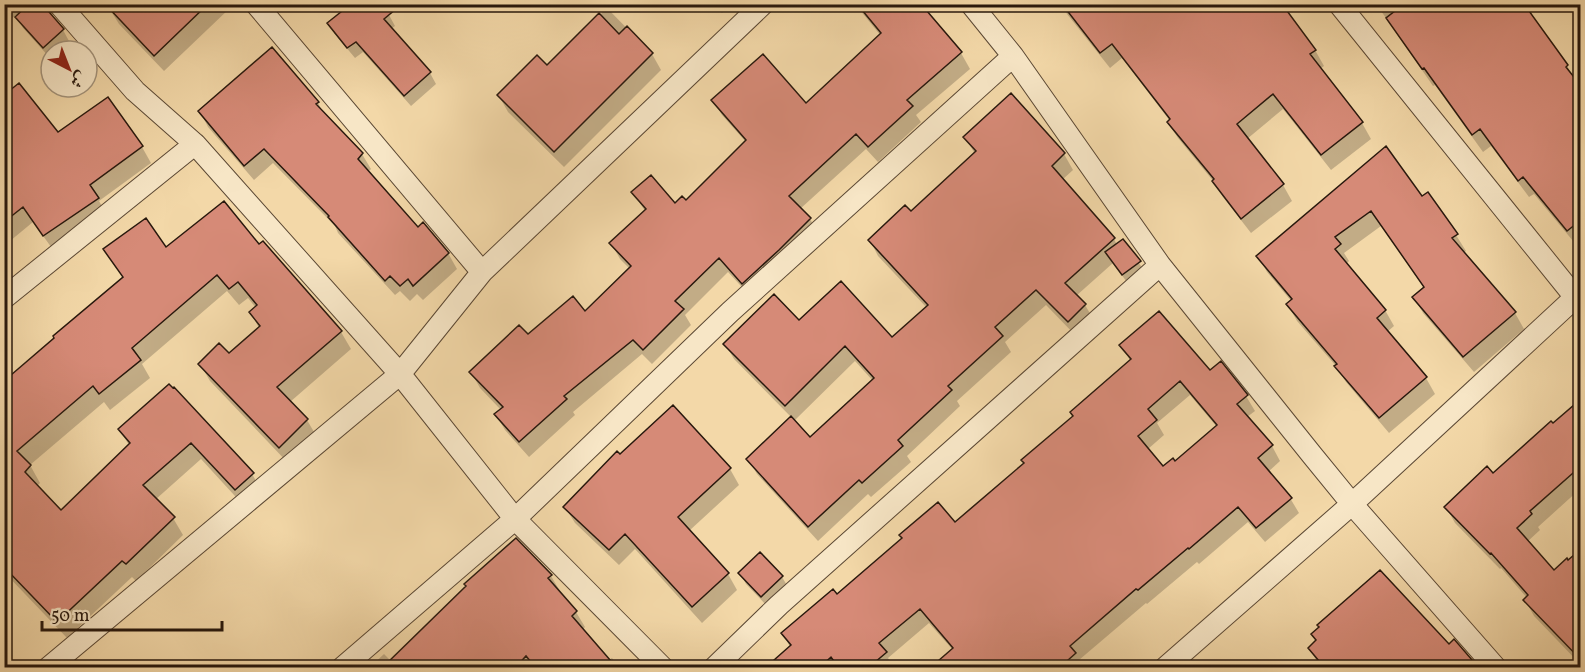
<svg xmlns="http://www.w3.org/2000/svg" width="1585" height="672" viewBox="0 0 1585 672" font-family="Vollkorn,Amiri,serif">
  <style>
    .shadow { fill: #0003; fill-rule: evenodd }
    .building { fill: #d68a77; stroke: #28180d; stroke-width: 1.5; fill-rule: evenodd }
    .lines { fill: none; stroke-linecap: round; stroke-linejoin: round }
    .minor-casing { stroke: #5b4834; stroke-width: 23 }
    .minor { stroke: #f7e6c6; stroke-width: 21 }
  </style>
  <rect width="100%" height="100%" fill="#f3d8a8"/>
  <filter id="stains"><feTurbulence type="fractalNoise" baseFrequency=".00333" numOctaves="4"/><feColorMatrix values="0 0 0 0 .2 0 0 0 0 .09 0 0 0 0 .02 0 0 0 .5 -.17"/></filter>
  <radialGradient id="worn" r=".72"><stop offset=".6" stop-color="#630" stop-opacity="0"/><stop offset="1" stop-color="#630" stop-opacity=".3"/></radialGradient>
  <path class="shadow" d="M4,4H18L23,12L31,4H48L53,12L52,18L63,30L69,41L58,51H51L50,58L23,28L16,15L4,25Z
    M113,4H227L230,8L164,71L119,24L109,8Z
    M615,4H632L622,12Z
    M714,4H730L722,13Z
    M855,4H925L928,10L925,12L961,53L970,69L916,115L921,122L878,162L866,149L800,209L810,219L819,234L752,298L728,272L685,315L691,325L652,364L642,354L573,412L575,415L529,457L505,430L496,415L501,410L480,388L471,372L527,336L585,313L630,269L620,259L611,243L645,211L633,192L675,205L686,202L746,142L722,115L713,100L806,105L881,36Z
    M1062,4H1297L1286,12L1315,50L1324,66L1320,69L1362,123L1371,139L1331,170L1283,109L1247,139L1283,185L1292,201L1251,233L1223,197L1214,182L1178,138L1168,123L1170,121L1122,58L1110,68L1067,14Z
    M1369,4H1543L1531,13L1533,16L1531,17L1567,66L1580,89V246L1578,247L1534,194L1529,197L1491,146L1483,152L1435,85L1433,86L1379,8L1374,12Z
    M1573,4H1580V15Z
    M607,8L652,54L661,70L564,167L508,112L499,96L547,67Z
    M389,15L395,26L391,29L430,73L436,84L411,106L363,52L355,58L335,34L329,24Z
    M1011,95L1064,154L1073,170L1062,180L1114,239L1117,245L1123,241L1146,273L1129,285L1113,263L1076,296L1085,305L1094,320L1077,337L1046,305L1005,342L1011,352L957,401L960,406L907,456L911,462L871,497L868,494L818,541L757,474L748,459L792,418L734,359L725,344L799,322L892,339L927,308L878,256L870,240L911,213L975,154L965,137ZM855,361L873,381L810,439L794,421Z
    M4,96L58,134L108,99L142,147L151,163L99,201L107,215L54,251L33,222L4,246Z
    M318,103L325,116L362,154L371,169L368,172L418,229L448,253L457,269L423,300L417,294L410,301L400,291L395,295L338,233L335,226L273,163L254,180L208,127L200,111Z
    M1386,148L1422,198L1456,235L1466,251L1463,253L1515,313L1524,329L1474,372L1423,313L1414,297L1425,288L1381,226L1344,253L1349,261L1346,264L1385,310L1394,326L1387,332L1426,378L1435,394L1389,433L1346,382L1336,366L1297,321L1288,305L1292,302L1267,272L1258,256Z
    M259,246L341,332L351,349L290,402L307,420L317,437L289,464L210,381L200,364L229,355L259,328L251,313L256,308L248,298L239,305L227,291L142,364L150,378L110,410L104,402L30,465L40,483L37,486L61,512L129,445L119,429L169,386L252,474L262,491L245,507L201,459L155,500L173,518L183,535L136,581L132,577L67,638L4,572V383L124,278L105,249H166Z
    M1121,345L1210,372L1246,396L1255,411L1247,417L1272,446L1280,461L1268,472L1290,498L1299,513L1265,542L1248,522L1199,564L1197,562L1147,604L1146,603L1079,660L1083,668H933L953,650L929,623L888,658L894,668H767L790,647L783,633L837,596L955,524L1025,464L1131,362ZM1190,395L1217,427L1175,463L1163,468L1148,449L1164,435L1157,423Z
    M1580,401V489L1538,527L1540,530L1527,542L1554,572L1580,551V664L1534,616L1525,600L1527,598L1501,568L1500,569L1455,523L1446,507L1493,475Z
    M620,456L730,469L739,485L689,531L728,574L737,590L702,623L635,549L619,565L575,523L565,507Z
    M740,573L782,577L788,587L768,607L746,584Z
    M551,576L560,591L559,592L576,612L585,627L582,630L609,660L612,658L620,668H369L384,654L391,661Z
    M1313,635L1449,646L1477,668H1312L1318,663L1309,648L1317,642Z"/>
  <path class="building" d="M29,4H47L49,12L64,29L43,48L15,17Z
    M105,4H208L154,56Z
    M351,4H402L384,19L431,72L404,96L356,42L347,48L327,23Z
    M857,4H921L962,52L907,100L913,106L868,147L856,134L789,196L811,218L779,250L742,284L719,258L675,301L684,309L643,350L633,340L564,396L567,399L519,442L494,414L503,407L469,372L519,325L528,334L573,296L585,311L631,266L609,243L646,209L631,192L651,175L675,203L682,196L686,200L746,140L711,100L763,54L806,103L881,33Z
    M1062,4H1282L1316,50L1310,54L1363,122L1321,155L1273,94L1237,124L1284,184L1241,219L1212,181L1214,179L1167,122L1170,119L1112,44L1100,53Z
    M1404,4H1524L1568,65L1566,67L1581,86V220L1567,231L1523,177L1518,181L1480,129L1472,135L1424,68L1422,69L1386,18Z
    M599,13L619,34L627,26L653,53L554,152L497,95L537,55L547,65Z
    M272,47L319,102L316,104L363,153L358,159L418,227L423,222L449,253L413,286L408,279L400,286L390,276L385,281L328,217L329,216L264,149L244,166L198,111Z
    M19,83L58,132L108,97L143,146L90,185L99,198L43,236L23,207L4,222V95Z
    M1011,93L1065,153L1052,166L1115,238L1065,283L1086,304L1068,322L1036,290L995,327L1003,336L948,386L952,390L898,440L903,446L862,483L859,480L808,527L746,459L791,416L810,437L874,378L845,346L785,406L723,344L774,294L799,320L841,281L892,337L928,305L868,240L905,205L911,211L976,151L963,137Z
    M1386,146L1422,196L1428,192L1458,234L1452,238L1516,312L1463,357L1412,297L1424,287L1371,211L1335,237L1341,244L1335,249L1386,310L1377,318L1427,377L1379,418L1334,366L1337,364L1286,304L1292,299L1256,256Z
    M224,201L259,244L263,241L342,331L277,387L308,419L279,448L198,364L219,343L229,353L260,326L249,312L257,305L238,282L229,289L217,275L132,348L141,360L99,394L93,386L17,451L31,465L25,472L61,510L130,443L118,429L169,384L173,388L174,387L254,473L235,490L191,443L143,485L175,517L126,564L122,561L57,622L4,567V381L54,338L53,336L123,277L103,249L146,218L166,247Z
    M1123,239L1141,261L1122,275L1105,252Z
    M1159,311L1210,370L1221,361L1248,395L1237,404L1273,445L1258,458L1292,498L1256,528L1238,507L1189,549L1188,548L1138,590L1136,589L1070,646L1076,653L1059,668H930L953,648L920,609L879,643L887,652L868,668H839L831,657L819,668H765L791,645L781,633L833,589L837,594L902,538L899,535L938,502L955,522L1024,463L1021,460L1073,416L1070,412L1131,359L1119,345ZM1180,381L1217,425L1175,461L1173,458L1163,466L1138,436L1157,420L1148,409Z
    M1581,399V466L1530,511L1532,514L1517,528L1554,570L1567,558L1568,560L1581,549V660L1523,600L1528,595L1491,553L1490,554L1444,507L1487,466L1493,473L1551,421L1553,423Z
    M673,405L731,468L678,517L729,573L692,607L625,534L609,550L563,507L617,451L620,454Z
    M516,538L552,575L548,578L577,611L572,616L617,668H536L526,656L515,668H382L466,586L464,584Z
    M760,552L783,576L761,597L738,573Z
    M1380,570L1449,644L1454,639L1479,668H1325L1308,648L1316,640L1311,634L1319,627L1317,625Z"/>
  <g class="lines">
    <defs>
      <path id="minor" d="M59,4L135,91L195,144L400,374L515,519L663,668
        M256,4L482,272
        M971,4L1013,56L1160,265L1312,455L1352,504L1496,668
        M1339,4L1575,297
        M4,298L195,144
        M48,668L400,374L482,272L763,4
        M342,668L515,519L730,312L1013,56
        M714,668L779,605L1160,265
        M1165,668L1352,504L1580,293"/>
    </defs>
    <use href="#minor" class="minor-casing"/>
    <use href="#minor" class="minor"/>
  </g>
  <rect width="1585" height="672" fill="none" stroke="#f3d8a8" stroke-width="24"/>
  <rect x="6" y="6" width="1573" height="660" fill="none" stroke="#28180d" stroke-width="3"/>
  <rect x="12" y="12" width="1561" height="648" fill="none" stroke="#28180d" stroke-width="1.5"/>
  <g transform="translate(69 69) rotate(138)"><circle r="28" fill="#f7e6c6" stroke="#a4947c" stroke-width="1.5"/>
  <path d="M0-4.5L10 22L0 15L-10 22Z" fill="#8f2418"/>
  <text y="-9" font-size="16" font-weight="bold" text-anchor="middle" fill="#28180d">ش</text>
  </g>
  <path d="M42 621v9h180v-9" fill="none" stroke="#28180d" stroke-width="3"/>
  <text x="51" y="621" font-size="18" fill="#28180d" stroke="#f7e6c6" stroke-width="4.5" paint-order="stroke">50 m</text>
  <rect width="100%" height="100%" filter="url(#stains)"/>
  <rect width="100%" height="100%" fill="url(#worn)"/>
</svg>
